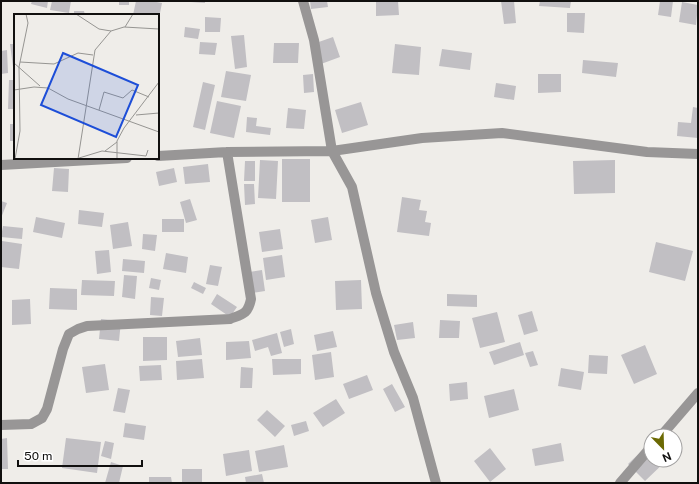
<svg xmlns="http://www.w3.org/2000/svg" width="699" height="484" viewBox="0 0 699 484" font-family="'Public Sans',sans-serif">
  <style>
    .building { fill: #c1bfc3 }
    .lines { fill: none; stroke-linecap: round; stroke-linejoin: round }
    .minor { stroke: #989696; stroke-width: 10 }
    .inset-road { fill: none; stroke: #969592; stroke-width: 1 }
    .view { fill: #1d4ed8; fill-opacity: 0.15; stroke: #1d4ed8; stroke-width: 2 }
    .inset-edge { fill: none; stroke: #11100f; stroke-width: 2 }
  </style>
  <rect width="100%" height="100%" fill="#efede9"/>
  <path class="building" d="M32,1H48L47,8L31,4Z
    M52,1H71L69,13L50,10Z
    M119,1H129V5H119Z
    M136,1H151L162,3L159,18L158,15H133Z
    M191,1H205V3L191,2Z
    M310,1H327L328,7L311,9Z
    M376,1H398L399,15L376,16Z
    M501,1H514L516,23L504,24Z
    M540,1H571L570,8L539,6Z
    M660,1H673L671,17L658,15Z
    M682,2L698,5L696,25L679,22Z
    M74,11H84L85,15H74Z
    M567,13H585L584,33L567,32Z
    M205,17L221,18L220,32H205Z
    M185,27L200,29L198,39L184,37Z
    M244,35L247,67L235,69L231,36Z
    M333,37L340,57L321,64L313,44Z
    M200,42L217,43L215,55L199,54Z
    M274,43H299L298,63H273Z
    M10,44H15V67H13Z
    M395,44L421,47L419,75L392,73Z
    M442,49L472,53L470,70L439,66Z
    M7,50L8,73L1,74V51Z
    M583,60L618,63L616,77L582,73Z
    M226,71L251,75L246,101L221,97Z
    M313,74L314,92L304,93L303,75Z
    M538,74H561V92L538,93Z
    M9,80H15V109H8Z
    M203,82L215,85L205,130L193,127Z
    M496,83L516,86L514,100L494,97Z
    M217,101L241,106L234,138L210,133Z
    M361,102L368,125L342,133L335,110Z
    M693,107L698,108V138L677,136L678,122L691,123Z
    M288,108L306,110L304,129L286,128Z
    M247,117L257,118L256,126L271,128L270,135L246,132Z
    M10,124H15V141H10Z
    M282,159H310V202H282Z
    M260,160L278,161L276,199L258,198Z
    M615,160V193L574,194L573,161Z
    M245,161H255V181H244Z
    M208,164L210,182L185,184L183,167Z
    M54,168L69,169L68,192L52,191Z
    M174,168L177,182L159,186L156,172Z
    M244,184H254L255,204L245,205Z
    M402,197L421,200L419,210L427,211L425,222L431,223L429,236L397,232Z
    M190,199L197,220L186,223L180,202Z
    M1,201L7,203L1,218Z
    M79,210L104,213L102,227L78,224Z
    M36,217L65,223L62,238L33,232Z
    M328,217L332,240L315,243L311,220Z
    M162,219H184V232H162Z
    M128,222L132,246L113,249L110,225Z
    M3,226L23,228L22,239L1,237Z
    M280,229L283,249L262,252L259,232Z
    M143,234L157,235L155,251L142,249Z
    M2,241L22,244L19,269L1,267Z
    M656,242L693,251L685,281L649,272Z
    M109,250L111,272L97,274L95,251Z
    M166,253L188,257L186,273L163,269Z
    M282,255L285,277L266,280L263,258Z
    M123,259L145,261L144,273L122,271Z
    M210,265L222,267L218,286L206,284Z
    M262,270L265,291L252,293L249,272Z
    M124,275L137,276L135,299L122,297Z
    M151,278L161,280L159,290L149,288Z
    M82,280L115,281L114,296L81,295Z
    M361,280L362,309L336,310L335,281Z
    M194,282L206,288L203,294L191,288Z
    M50,288L77,289V310L49,309Z
    M217,294L237,307L230,317L211,304Z
    M447,294L477,295V307L447,306Z
    M151,297L164,298L162,316L150,315Z
    M30,299L31,324L12,325V300Z
    M532,311L538,331L524,335L518,315Z
    M497,312L505,342L480,348L472,318Z
    M101,319L121,321L119,341L99,339Z
    M440,320L460,321L459,338H439Z
    M413,322L415,338L397,340L394,325Z
    M291,329L294,344L284,347L280,332Z
    M333,331L337,347L317,351L314,335Z
    M277,333L282,353L271,356L268,347L255,351L252,340Z
    M143,337H167V360L143,361Z
    M200,338L202,355L178,357L176,341Z
    M249,341L251,358L226,360V342Z
    M520,342L524,355L494,365L489,352Z
    M645,345L657,374L634,384L621,355Z
    M533,351L538,365L530,367L525,353Z
    M331,352L334,377L315,380L312,355Z
    M589,355L608,356L607,374L588,373Z
    M202,359L204,378L177,380L176,361Z
    M272,359H301V374L273,375Z
    M105,364L109,390L86,393L82,367Z
    M161,365L162,380L140,381L139,366Z
    M241,367L253,368L252,388H240Z
    M561,368L584,372L581,390L558,386Z
    M367,375L373,390L349,399L343,384Z
    M467,382L468,399L450,401L449,384Z
    M392,384L405,407L395,412L383,389Z
    M118,388L130,390L125,413L113,411Z
    M514,389L519,410L489,418L484,396Z
    M336,399L345,413L323,427L313,413Z
    M267,410L285,426L275,437L257,420Z
    M306,421L309,431L294,436L291,425Z
    M125,423L146,426L144,440L123,437Z
    M7,438L8,469H1V439Z
    M66,438L101,442L97,473L62,468Z
    M105,441L114,443L111,459L101,456Z
    M561,443L564,461L535,466L532,449Z
    M650,443L651,444V460H667L645,481L628,464Z
    M284,445L288,467L259,472L255,451Z
    M490,448L506,469L490,482L474,461Z
    M249,450L252,471L226,476L223,454Z
    M111,462L123,466L119,483H105Z
    M182,469H202V483H182Z
    M262,474L264,483H246L245,477Z
    M149,477H171L172,483H149Z"/>
  <g class="lines">
    <path class="minor" d="M303,1L314,40L332,151L352,187L376,293L394,352L413,398L436,483
      M158,156L227,152L332,151L422,138L502,133L647,152L698,154
      M1,165L127,158
      M1,425L31,424L42,418L47,409L63,349L69,334L78,329L87,326L230,319C243,314 248,314 251,299L227,152
      M661,436L698,393
      M620,483L651,447"/>
  </g>
  <g transform="translate(14 14)">
    <rect width="145" height="145" fill="#efede9"/>
    <path class="inset-road" d="M62,0L85,15L97,17M111,13L119,0M6,48L40,50L64,39L79,41M0,49L26,72M0,76L20,73L34,74L54,85L145,118M85,96L90,78L109,84L118,76L135,83M122,101L145,99M91,137L103,128M65,144L88,137L132,142L134,136M1,145L6,117L5,53L14,9L12,0M64,145L81,36L97,17L110,13L145,15M103,145V127L110,114L145,68"/>
    <path class="view" d="M49,39L124,71L102,123L27,91Z"/>
    <rect width="145" height="145" class="inset-edge"/>
  </g>
  <rect width="699" height="484" fill="none" stroke="#11100f" stroke-width="4"/>
  <g transform="translate(663 448) rotate(157)"><circle r="19" fill="#ffffff" stroke="#a09f9f"/>
  <path d="M0-3L7 15L0 10L-7 15Z" fill="#6b6903"/>
  <text y="-6" font-size="11" font-weight="bold" text-anchor="middle" fill="#11100f">N</text>
  </g>
  <path d="M18 460v6h124v-6" fill="none" stroke="#11100f" stroke-width="2"/>
  <text x="24" y="460" font-size="12" fill="#11100f" stroke="#ffffff" stroke-width="3" paint-order="stroke">50 m</text>
</svg>
